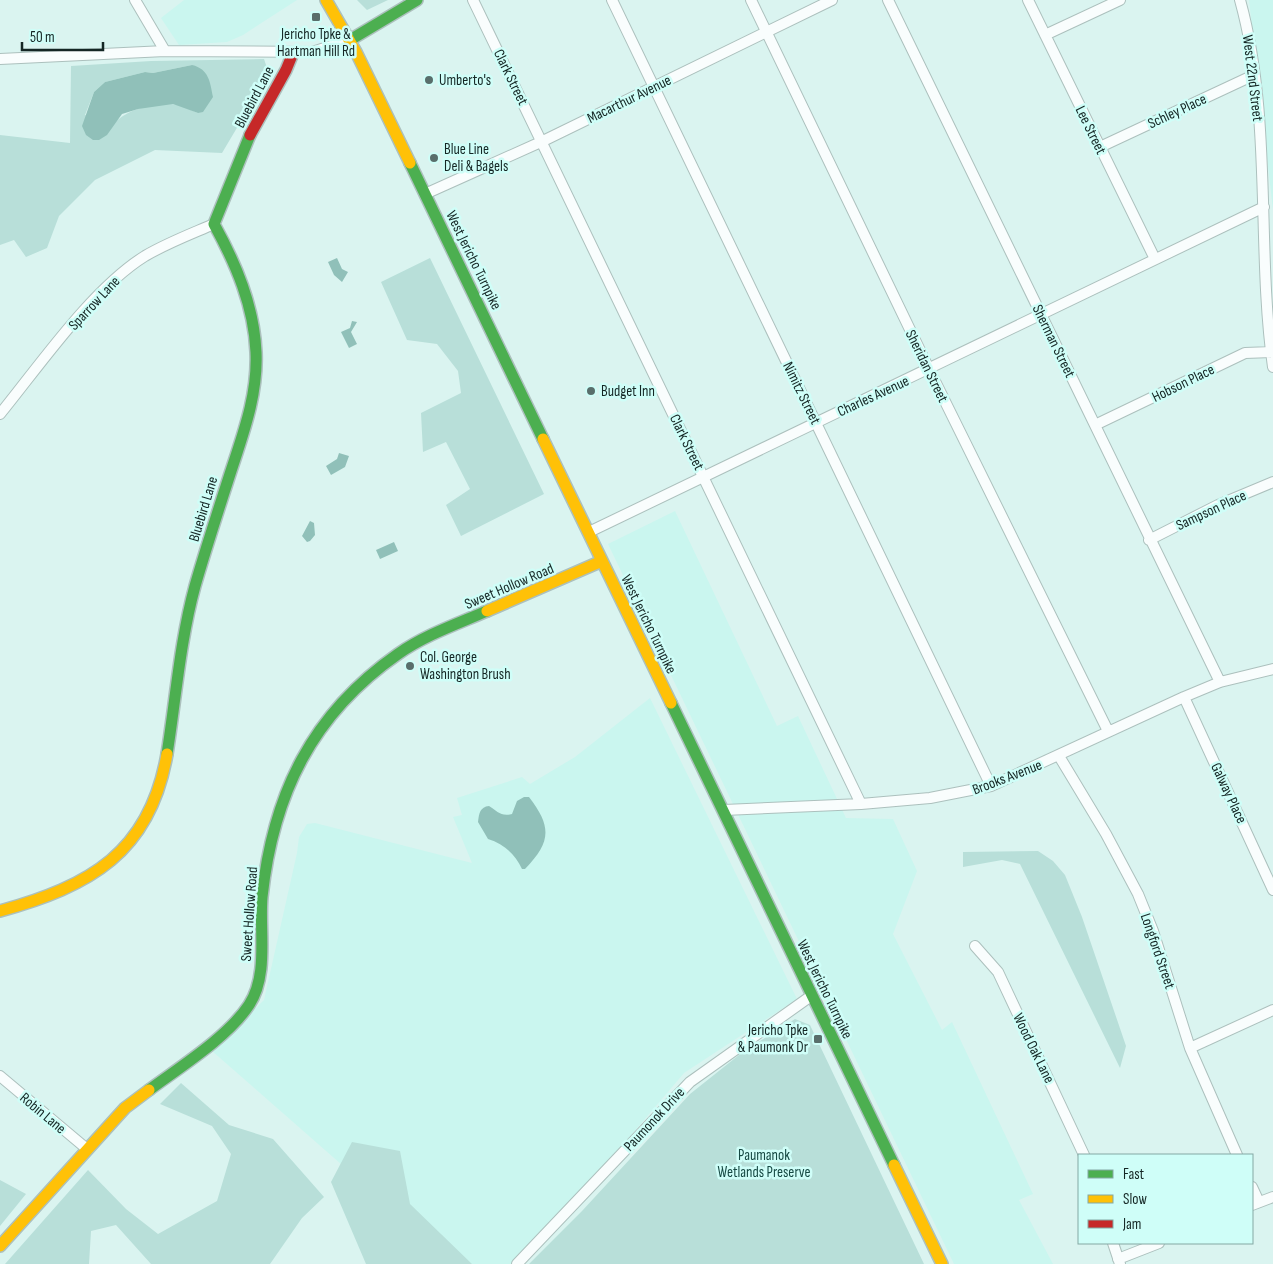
<svg xmlns="http://www.w3.org/2000/svg" width="1273" height="1264" viewBox="0 0 1273 1264" font-family="'Sofia Sans Condensed',sans-serif">
  <style>
    .built { fill: #caf6ef }
    .green { fill: #b8dfd9; fill-rule: evenodd }
    .water { fill: #90c0b9 }
    .lines { fill: none; stroke-linecap: round; stroke-linejoin: round }
    .street-casing { stroke: #acc0bd; stroke-width: 12 }
    .fast-casing { stroke: #acc0bd; stroke-width: 14 }
    .slow-casing { stroke: #acc0bd; stroke-width: 14 }
    .jam-casing { stroke: #acc0bd; stroke-width: 14 }
    .street { stroke: #f9fdfd; stroke-width: 10 }
    .fast { stroke: #4caf50; stroke-width: 11 }
    .slow { stroke: #ffc107; stroke-width: 11 }
    .jam { stroke: #c62828; stroke-width: 11 }
    .poi-dot { fill: #596e6b; stroke: #cffef8; stroke-width: 2 }
    .labels { text-anchor: middle; stroke-width: 5; stroke-linejoin: round; paint-order: stroke }
    .poi-label { font-size: 15px; fill: #142624; stroke: #cffef8; text-anchor: start }
    .street-label { font-size: 15px; fill: #142624; stroke: #cffef8 }
    .park-label { font-size: 15px; fill: #164943; stroke: #cffef8 }
  </style>
  <rect width="100%" height="100%" fill="#daf4f0"/>
  <path class="built" d="M184,0H297L243,35L227,42L179,45L161,18Z
    M1249,0H1273V210Z
    M675,511L777,726L798,716L846,818L893,819L917,871L893,934L942,1030L952,1022L1033,1194L1019,1200L1053,1264H954L608,544Z
    M650,698L797,999L684,1073L572,1205L518,1264H405L407,1222L212,1051L264,1000L297,853L299,837L307,824L315,823L472,863L453,817L462,815L457,798L522,777L530,784L575,757Z"/>
  <path class="green" d="M357,0H388L367,10Z
    M264,59L269,74L222,153L155,150L95,180L59,216L47,248L26,257L14,240L0,245V135L70,143L71,66L151,61ZM192,65L198,113C190,110 180,104 171,104C151,104 126,109 113,125L85,115L94,92L105,82L145,72L153,73Z
    M430,258L544,494L461,536L446,505L470,489L446,442L423,452L421,413L461,393L458,371L437,344L407,340L381,282Z
    M1038,851L1053,861L1065,875L1082,917L1126,1046L1120,1068L1020,864L1002,860L963,867V852Z
    M795,1019L810,1025L924,1264H529L582,1211L690,1094L744,1051Z
    M181,1083L229,1125L273,1139L324,1197L302,1218L270,1264H151L116,1225L91,1231L89,1264H5L88,1170L126,1209L158,1234L217,1201L231,1154L212,1126L160,1104Z
    M352,1142L400,1151L410,1204L472,1264H366L331,1182Z
    M0,1180L26,1194L0,1226Z"/>
  <path class="water" d="M192,65C209,69 210,82 213,97L203,112L198,113L173,104L138,109L122,114L107,135L99,140H93L86,135L82,126L94,92L105,82L145,72L153,73Z
    M337,258L342,269L348,272L342,282L334,275L328,262Z
    M352,321L357,322L351,332L357,344L349,348L341,332L350,328Z
    M339,453L349,456L345,467L331,475L326,466L337,459Z
    M310,521L314,523L315,535L310,541L307,542L302,536Z
    M394,542L398,551L380,559L376,550Z
    M524,797H529C553,828 550,843 525,869H522C515,854 504,844 488,839L478,822C479,813 480,807 489,806C497,811 501,817 512,814L517,801Z"/>
  <g class="lines">
    <defs>
      <path id="street" d="M135,0L165,51
        M473,0L861,804
        M612,0L991,786
        M751,0L929,369L1108,731
        M888,0L1220,682
        M1028,0L1155,259
        M1240,0C1273,119 1256,246 1273,367
        M1045,35L1120,0
        M0,59L165,51L312,52L350,40
        M1100,147L1254,75
        M425,194L543,141L832,0
        M0,414C40,365 92,289 145,256C167,243 191,234 214,224
        M1095,425L1245,353L1273,352
        M589,532L1264,207
        M1149,540L1218,505L1273,482
        M1184,697L1273,890
        M1059,756L1106,834L1138,894L1153,931L1190,1048L1237,1155
        M724,810L861,804L930,798L991,786L1184,697L1220,682L1273,669
        M975,946L998,972L1084,1155
        M1190,1048L1273,1010
        M0,1076L87,1149
        M1252,1187L1259,1202
        M1252,1205L1273,1197
        M1113,1243L1120,1264
        M1118,1259L1159,1243
        M517,1264L690,1082L811,996"/>
      <path id="fast" d="M350,40L417,0
        M410,163L543,439
        M671,703L894,1165
        M167,754C176,697 180,641 195,586C206,548 218,511 230,474C243,434 258,395 256,352C254,306 236,264 214,224L250,135
        M149,1090C180,1067 228,1037 249,1005C269,975 259,930 262,897C273,794 312,714 398,654C425,635 457,624 487,611"/>
      <path id="slow" d="M326,0L356,52L410,163
        M543,439L671,703
        M487,611L602,561
        M0,911C90,886 150,853 167,754
        M894,1165L942,1264
        M0,1246L125,1108L149,1090"/>
      <path id="jam" d="M250,135L286,70L293,53"/>
    </defs>
    <use href="#street" class="street-casing"/>
    <use href="#fast" class="fast-casing"/>
    <use href="#slow" class="slow-casing"/>
    <use href="#jam" class="jam-casing"/>
    <use href="#street" class="street"/>
    <use href="#fast" class="fast"/>
    <use href="#slow" class="slow"/>
    <use href="#jam" class="jam"/>
  </g>
  <g class="poi-dot">
    <rect x="311" y="12" width="10" height="10" rx="2.5"/>
    <circle cx="429" cy="80" r="5"/>
    <circle cx="434" cy="158" r="5"/>
    <circle cx="591" cy="391" r="5"/>
    <circle cx="410" cy="666" r="5"/>
    <rect x="813" y="1034" width="10" height="10" rx="2.5"/>
  </g>
  <g class="labels">
    <g class="poi-label">
      <text x="316" y="39" text-anchor="middle">Jericho Tpke &amp;<tspan x="316" dy="17">Hartman Hill Rd</tspan></text>
      <text x="439" y="85">Umberto's</text>
      <text x="444" y="154">Blue Line<tspan x="444" dy="17">Deli &amp; Bagels</tspan></text>
      <text x="601" y="396">Budget Inn</text>
      <text x="420" y="662">Col. George<tspan x="420" dy="17">Washington Brush</tspan></text>
      <text x="808" y="1035" text-anchor="end">Jericho Tpke<tspan x="808" dy="17">&amp; Paumonk Dr</tspan></text>
    </g>
    <g class="street-label">
      <text transform="translate(511 77) rotate(64)" y="5">Clark Street</text>
      <text transform="translate(1253 78) rotate(83)" y="5">West 22nd Street</text>
      <text transform="translate(254 97) rotate(-62)" y="5">Bluebird Lane</text>
      <text transform="translate(629 99) rotate(-26)" y="5">Macarthur Avenue</text>
      <text transform="translate(1177 111) rotate(-25)" y="5">Schley Place</text>
      <text transform="translate(1091 130) rotate(64)" y="5">Lee Street</text>
      <text transform="translate(474 260) rotate(64)" y="5">West Jericho Turnpike</text>
      <text transform="translate(94 303) rotate(-47)" y="5">Sparrow Lane</text>
      <text transform="translate(1054 341) rotate(64)" y="5">Sherman Street</text>
      <text transform="translate(927 366) rotate(64)" y="5">Sheridan Street</text>
      <text transform="translate(1183 383) rotate(-26)" y="5">Hobson Place</text>
      <text transform="translate(802 393) rotate(64)" y="5">Nimitz Street</text>
      <text transform="translate(873 396) rotate(-25)" y="5">Charles Avenue</text>
      <text transform="translate(687 442) rotate(64)" y="5">Clark Street</text>
      <text transform="translate(203 509) rotate(-73)" y="5">Bluebird Lane</text>
      <text transform="translate(1211 510) rotate(-25)" y="5">Sampson Place</text>
      <text transform="translate(509 586) rotate(-23)" y="5">Sweet Hollow Road</text>
      <text transform="translate(649 624) rotate(64)" y="5">West Jericho Turnpike</text>
      <text transform="translate(1007 777) rotate(-21)" y="5">Brooks Avenue</text>
      <text transform="translate(1229 793) rotate(65)" y="5">Galway Place</text>
      <text transform="translate(249 914) rotate(-86)" y="5">Sweet Hollow Road</text>
      <text transform="translate(1158 951) rotate(71)" y="5">Longford Street</text>
      <text transform="translate(825 989) rotate(64)" y="5">West Jericho Turnpike</text>
      <text transform="translate(1034 1048) rotate(64)" y="5">Wood Oak Lane</text>
      <text transform="translate(43 1113) rotate(40)" y="5">Robin Lane</text>
      <text transform="translate(654 1119) rotate(-47)" y="5">Paumonok Drive</text>
    </g>
    <g class="park-label">
      <text x="764" y="1160">Paumanok<tspan x="764" dy="17">Wetlands Preserve</tspan></text>
    </g>
  </g>
  <rect x="1078" y="1154" width="175" height="90" fill="#cffef8" stroke="#84a8a3"/>
  <rect x="1088" y="1170" width="25" height="8" fill="#4caf50" stroke="#84a8a3"/>
  <text x="1123" y="1179" font-size="15" fill="#142624">Fast</text>
  <rect x="1088" y="1195" width="25" height="8" fill="#ffc107" stroke="#84a8a3"/>
  <text x="1123" y="1204" font-size="15" fill="#142624">Slow</text>
  <rect x="1088" y="1220" width="25" height="8" fill="#c62828" stroke="#84a8a3"/>
  <text x="1123" y="1229" font-size="15" fill="#142624">Jam</text>
  <path d="M22 42v8h81v-8" fill="none" stroke="#142624" stroke-width="2.5"/>
  <text x="30" y="42" font-size="15" fill="#142624" stroke="#cffef8" stroke-width="4" paint-order="stroke">50 m</text>
</svg>
